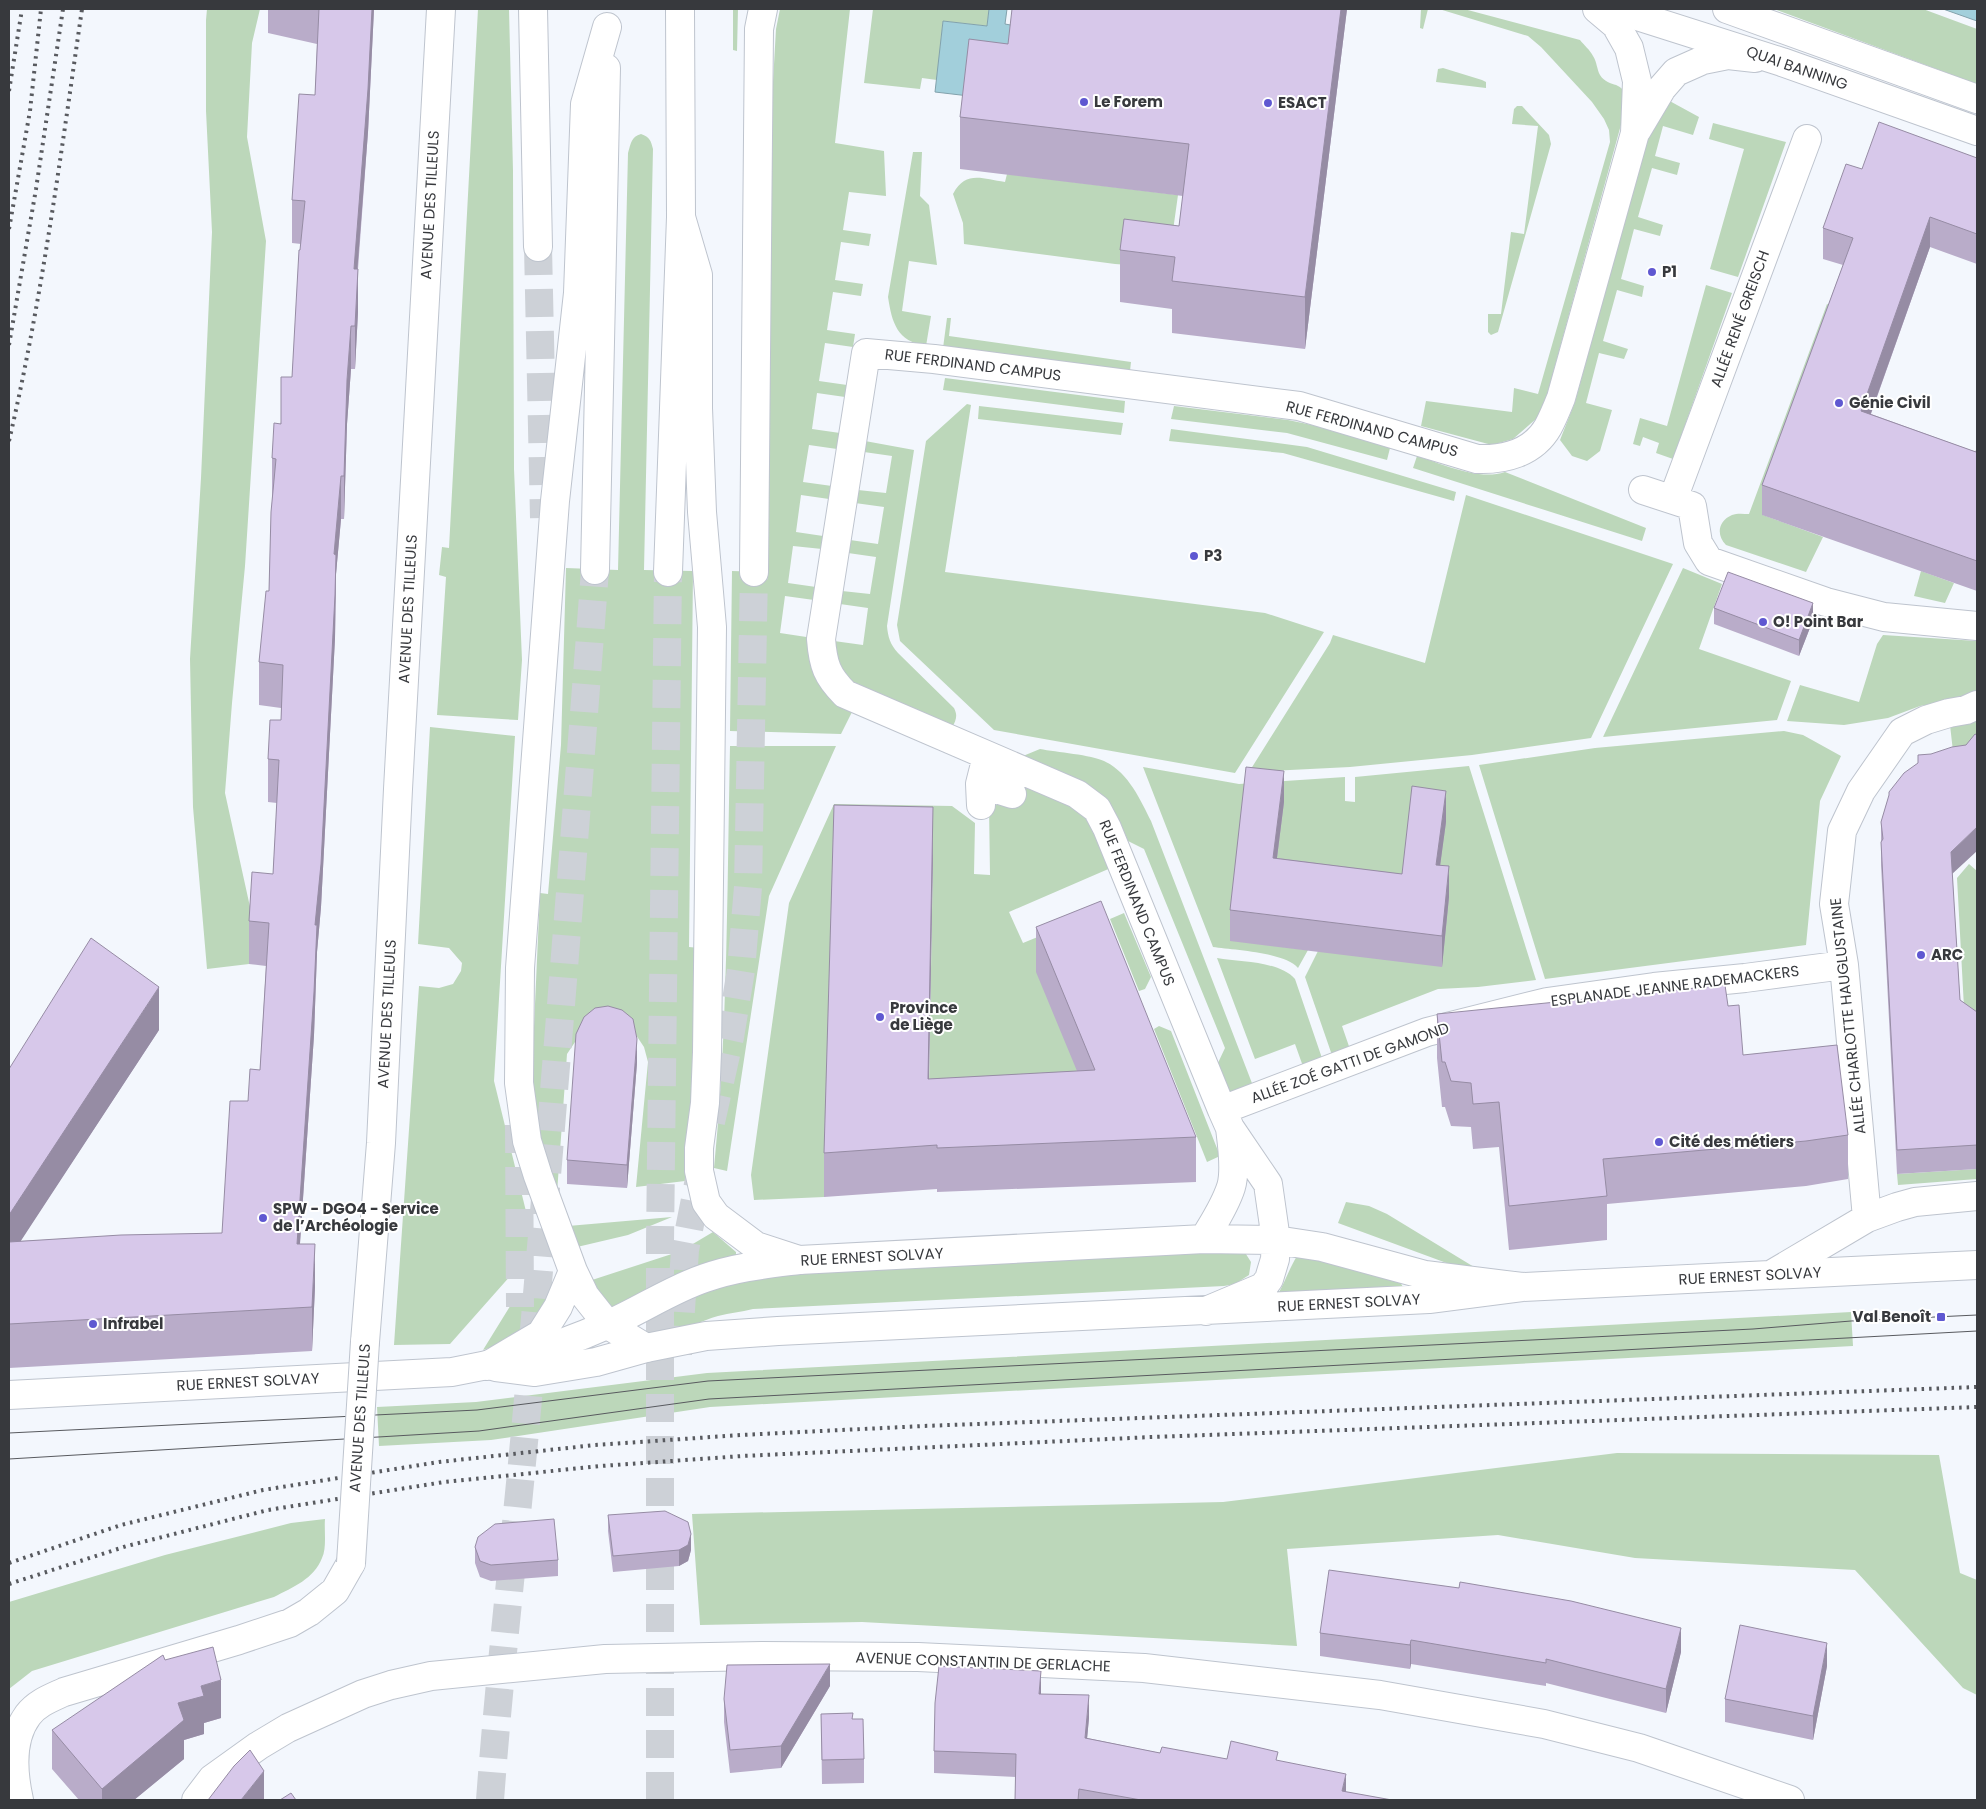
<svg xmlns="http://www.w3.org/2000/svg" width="1986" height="1809" viewBox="0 0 1986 1809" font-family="Poppins,sans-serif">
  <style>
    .green { fill: #bcd7ba }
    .water { fill: #a2cfdb; stroke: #82a2ac }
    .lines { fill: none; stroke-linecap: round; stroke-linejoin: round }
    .highway-tunnel { stroke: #cdd1d7; stroke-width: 28; stroke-dasharray: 28 14; stroke-linecap: butt }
    .minor-casing { stroke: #bec4ce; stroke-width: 30 }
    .major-casing { stroke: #bec4ce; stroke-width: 30 }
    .highway-casing { stroke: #bec4ce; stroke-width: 30 }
    .minor { stroke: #fff; stroke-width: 28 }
    .major { stroke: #fff; stroke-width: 28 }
    .highway { stroke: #fff; stroke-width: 28 }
    .tram { stroke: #585a5f; stroke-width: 1 }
    .rail { stroke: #585a5f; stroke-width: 4; stroke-dasharray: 2.5 5; stroke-linecap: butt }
    .minor-bridge-casing { stroke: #bec4ce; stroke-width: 30; stroke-linecap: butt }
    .minor-bridge { stroke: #fff; stroke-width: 28 }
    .wall { fill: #b9acc9 }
    .shaded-wall { fill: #968ca4 }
    .building { fill: #d7c8ea; stroke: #968ca4 }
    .poi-dot { fill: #5f58d1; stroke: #fff; stroke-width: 2 }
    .labels { text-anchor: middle; stroke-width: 4; stroke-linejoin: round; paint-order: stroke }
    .street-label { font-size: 15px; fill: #37393d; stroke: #fff }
    .poi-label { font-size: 15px; font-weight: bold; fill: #37393d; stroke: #fff; text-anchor: start }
  </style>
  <rect width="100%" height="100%" fill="#f3f7fd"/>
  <path class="green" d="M207,9H260L252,43L247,137L266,241L245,566L232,703L225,793L252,916L249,964L207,969L193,807L190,659L201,478L212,232L206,111V20Z
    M478,9H509L513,171L514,469L522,660L518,720L437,715L446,577L439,575L442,547L449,548Z
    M733,9H738L737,51L733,50Z
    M780,9H850L835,143L884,151L886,196L849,192L843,230L871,234L869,246L841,242L835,280L863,284L861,296L833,292L827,330L855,334L853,347L825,343L819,381L847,385L845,397L817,393L812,429L840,433L837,449L809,445L803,482L832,486L829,499L801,495L796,532L823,536L822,549L793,546L788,583L816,587L814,600L785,596L780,633L813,638L854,708L841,734L730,731L732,571L767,572L773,82L776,29Z
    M873,9H989L987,26L943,21L937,80L922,78L920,89L864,83Z
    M1421,9H1428L1423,29L1420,28Z
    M1439,9H1464L1580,40C1584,45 1590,50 1593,56C1597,62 1597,70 1600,75C1610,91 1629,76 1625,110L1547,395L1537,418L1513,439L1492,445L1421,426L1426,401L1512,412L1514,388L1538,394L1610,142L1609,130L1604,119L1592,102L1541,47L1528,36Z
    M1774,9H1923L1977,29V84Z
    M1443,68L1482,80L1486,82V88L1436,82L1438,69Z
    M1666,99L1699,117L1693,135L1663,126L1655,156L1680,163L1677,175L1652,168L1638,217L1663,225L1660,236L1634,229L1621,279L1644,286L1642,297L1617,290L1603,341L1628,349L1624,359L1599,353L1586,403L1612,410L1600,451L1587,461L1572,456L1560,440L1575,402L1650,129Z
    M1517,106H1522L1549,135L1551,144L1498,332L1491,335L1488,332V314H1501L1511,232L1524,234L1538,126L1512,124L1514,109Z
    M1713,123L1786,142L1738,277L1710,269L1744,149L1709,139Z
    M641,134C650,137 651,141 653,149L644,570L693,571L689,947L700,948L696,1101L685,1181L636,1187L648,1062L644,1047L636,1035L579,1036L567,1054L557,1193L536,1134L532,1071L540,893L548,894L561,745L566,568L618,570L628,153C631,143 631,137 641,134Z
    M913,152H922L920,196L929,205L937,265L909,261L902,311L931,316L926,346C897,341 892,323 888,297Z
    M1007,174L1178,195L1170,252L1143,266L1115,264L964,244L963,223L953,194C966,170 982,179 1005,182Z
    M1706,285L1732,293L1673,459L1656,453L1659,443L1643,437L1640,446L1633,444L1640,418L1667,426Z
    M1827,304L1838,308L1763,515L1823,537L1806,572L1726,545C1716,535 1718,521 1732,515C1737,513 1744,514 1749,514Z
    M947,318H951L949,336L1131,362L1130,371L943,348Z
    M945,378L1125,401L1124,413L943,390Z
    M967,404L971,405L945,572L1265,613L1324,632L1235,773L994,730L900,641L897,625L926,441Z
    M979,406L1123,423L1121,435L978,419Z
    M1174,406L1288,420L1312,425L1390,448L1387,460L1287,433L1171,419Z
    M1171,429L1307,447L1456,492L1454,501L1283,453L1169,441Z
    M865,441L914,450L887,626C888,637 890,644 898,653L954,708C958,716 956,720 952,728L863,692L836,667L834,641L863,645L868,608L840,604L842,591L870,594L876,557L848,553L850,540L878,544L884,507L855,503L858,490L886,493L892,456L864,452Z
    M1417,456C1443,464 1478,481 1505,472L1646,528L1642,541L1413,468Z
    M1466,495L1673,564L1591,738L1472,755L1350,767L1249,772L1330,643L1333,635L1425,663Z
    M1683,568L1722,584L1699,649L1791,681L1777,720L1603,737Z
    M1921,571L1954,583L1945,603L1914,596Z
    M1883,635L1977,641V691L1961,699L1920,706L1888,718L1844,725L1787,721L1800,685L1859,702L1877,644Z
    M1977,719V760H1954L1950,725Z
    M430,727L515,736L494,1081L535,1248L450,1344L394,1345L419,986L439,988L453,984L461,971L462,963L449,948L418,944Z
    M1784,731L1803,735L1841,756L1820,801L1806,945L1545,979L1479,765L1595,748Z
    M730,746H836L769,896L727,1171L714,1168C728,1028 727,887 730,746Z
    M1040,749C1056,752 1092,755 1104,761C1128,772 1140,799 1151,821L1255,1091L1232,1101L1217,1065L1225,1048L1144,849L1128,841L1120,822L1106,802L1023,756Z
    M1469,766L1536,980L1478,987L1438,989L1342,1026L1352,1055L1334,1061L1305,977L1318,951L1402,906L1230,940L1308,950L1298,968C1285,952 1233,950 1213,947L1143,767L1239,784L1345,777V801L1355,802V777Z
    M1020,779L1081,806L1113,867L1009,912L1023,943L1089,916L1095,1115L929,1085L933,852L832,950L824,1197L754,1200L751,1175L789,903L834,804L952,806L975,823L974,874L990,875L989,805H1007Z
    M1969,864L1977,871V1028L1965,1026L1957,878Z
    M1124,913L1151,977L1145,989L1139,991L1110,919Z
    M1217,958C1241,962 1279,961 1295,979L1324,1064L1305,1072L1295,1044L1255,1059Z
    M1159,1026L1171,1031L1220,1156L1207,1162L1154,1029Z
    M1977,1169V1179L1898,1185L1897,1174Z
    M1346,1202L1369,1206L1387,1214L1479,1270L1452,1265L1338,1223Z
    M672,1217L628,1235L577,1247L568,1226Z
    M713,1232L736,1252V1255L708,1263L612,1315L596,1293L592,1280L681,1251Z
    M1244,1251L1251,1262L1249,1275L1235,1284L1224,1286L753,1309C741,1312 730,1313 718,1316C697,1322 676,1336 654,1326L653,1321L655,1315L688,1298L772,1271Z
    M1303,1255L1400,1282L1403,1287L1278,1294C1285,1282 1290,1267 1297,1256Z
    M548,1294C545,1301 543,1310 539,1316C527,1336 505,1343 483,1350L517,1295Z
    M1851,1312L1853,1346L710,1407L491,1440L379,1446L377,1407L476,1402L707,1373Z
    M1617,1453L1939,1455L1960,1573L1977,1580V1695L1963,1688L1855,1570L1635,1558L1498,1535L1287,1549L1297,1646L862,1622L700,1625L692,1514L1223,1502Z
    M325,1519C324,1530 327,1548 322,1558C314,1579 293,1587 274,1597L32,1671L9,1689V1602L165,1555L291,1523Z"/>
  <path class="water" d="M989,9H1007L1005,24L1016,26L1008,96H969L935,92L943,21L987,26Z
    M1943,9H1977V21Z"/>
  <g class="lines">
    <path class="highway-tunnel" d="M538,247L544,518
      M711,1122L730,1037L741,970L748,887L754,572
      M519,1125L520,1307
      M678,1354L685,1250L701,1169
      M490,1800C500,1666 516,1533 528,1399C552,1123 574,846 595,570
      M660,1800V1242L668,572"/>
    <defs>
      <path id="minor" d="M1637,130L1662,88L1676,72L1703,60L1728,55L1755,58
        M1643,490L1692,506L1698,543L1709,561L1826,602L1884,617L1977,626
        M1673,499L1807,139
        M980,784L1012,794
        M981,805L980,784L985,764
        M1222,1110L1427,1032L1547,1002L1654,987L1745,978L1844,965
        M1867,1218L1844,965L1834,904L1842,831L1861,791L1902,732L1926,720L1949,713L1966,710L1977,705
        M1204,1239C1214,1222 1225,1206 1231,1187C1236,1171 1232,1144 1230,1128
        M1774,1273L1867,1218L1897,1207L1915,1202L1977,1196
        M1206,1311L1263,1287L1269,1279L1275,1259L1276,1240L1268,1184L1230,1128L1222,1110L1107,828L1097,809L1077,794L845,694C827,676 823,665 821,639L866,353L934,359L1299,406L1477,459C1504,460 1533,453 1548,427C1553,418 1557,408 1561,398L1635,133L1637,81L1629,48L1616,25L1597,9
        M365,1342L381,1143L398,789L441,9
        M496,1367L535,1372L596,1362L646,1348L706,1336L778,1331L1429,1299L1522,1287L1977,1265
        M9,1395L452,1372C505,1363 560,1346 609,1324C641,1310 672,1289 705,1278C736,1267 767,1264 799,1260L1204,1239L1276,1240L1322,1247L1425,1275L1522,1287
        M19,1800C13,1773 10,1739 28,1715C37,1703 51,1698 64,1692L239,1640L290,1623L309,1612L335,1591L351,1563
        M196,1800L212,1779L258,1746L288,1728L363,1694L391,1685L431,1676L605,1659L762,1656L918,1657L1144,1668L1380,1695L1544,1724L1639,1748L1790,1800"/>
      <path id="major" d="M1615,9L1782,62L1977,131
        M1727,9L1977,99"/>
      <path id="highway" d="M533,9L538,247
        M607,27L585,104L578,293L555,501L520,968L519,1083L527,1141L538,1176L573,1271L585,1296L608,1325L646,1348
        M681,217L698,275V408L702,512L712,627L707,1052L705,1103L699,1148V1171L706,1202L716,1216L756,1246L799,1260
        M595,570L606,68
        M668,572L681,217L680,9
        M754,572L759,29L763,9
        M487,1366L541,1334L558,1307L573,1271"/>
    </defs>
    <use href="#minor" class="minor-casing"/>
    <use href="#major" class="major-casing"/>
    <use href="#highway" class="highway-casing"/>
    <use href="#minor" class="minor"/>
    <use href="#major" class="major"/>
    <use href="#highway" class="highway"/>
    <path class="tram" d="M9,1433L477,1410L708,1381L1753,1329L1851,1321L1977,1315
      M9,1459L479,1431L709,1399L1977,1331"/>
    <path class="rail" d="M9,91L22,9
      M9,229L30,111L41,9
      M9,345L36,189L63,9
      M9,441C42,299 61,153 82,9
      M9,1563L121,1525L263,1490L439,1462L595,1445L741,1435L923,1426L1977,1387
      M9,1584L127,1546L268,1510L444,1482L601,1466L742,1456L1152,1437L1977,1407"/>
    <defs>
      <path id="minor-bridge" d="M351,1563L365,1342"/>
    </defs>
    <use href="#minor-bridge" class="minor-bridge-casing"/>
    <use href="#minor-bridge" class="minor-bridge"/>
  </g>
  <path class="wall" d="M268,9H374L368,132L358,269V312L355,369H351L347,424L344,519H341L336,574L335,638L321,907L317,952L314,1035L300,1244L315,1287L312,1351L9,1368V1069L159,1030L20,1241L222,1233L248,1101L260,1070L266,966L249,964V921L273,874L277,803L268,802V759L281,720V708L259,705V662L269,591L272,501V458L292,377L301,244L292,243V200L315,95L317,44L268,33Z
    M1347,9L1305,349L1172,333V309L1120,302V250L1179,226L1183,196L960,169V117L1008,44Z
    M1977,158V264L1930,247L1871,414L1976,452L1977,447V591L1762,515V485L1843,265L1823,259V228L1862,169Z
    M1714,608L1813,620L1799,656L1714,624Z
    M1889,792L1952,874L1960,1000L1977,1012V1169L1897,1174L1881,865V822L1889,797Z
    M1284,802L1277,858L1402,874L1446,822L1440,865L1449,897L1442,967L1230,941V910Z
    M933,852L929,1079L1077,1071L1036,972V927L1196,1137V1182L937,1192V1189L824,1197V1153Z
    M1728,1006L1743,1055L1848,1135V1179L1806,1186L1607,1204V1240L1509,1250L1499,1147L1473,1149L1471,1127L1451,1126L1445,1107H1442L1437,1058V1014Z
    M637,1063L627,1188L567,1184V1160Z
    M608,1515L691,1550L688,1561L679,1566L613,1572L608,1531Z
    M475,1547L558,1560V1576L491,1581L480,1577L475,1563Z
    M1320,1633L1681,1652L1666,1713L1546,1683V1686L1411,1664L1410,1669L1320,1656Z
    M165,1660L221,1718L204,1723V1734L184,1740V1759L134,1800H79L52,1769V1730Z
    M1827,1666L1813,1740L1725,1722V1699Z
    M830,1686L781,1768L730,1773L724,1722V1699Z
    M821,1714L853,1719L864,1759V1783L822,1784Z
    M1089,1718L1087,1738L1160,1753L1227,1759L1278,1761L1346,1792L1392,1800H1015L1016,1777L934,1773V1751Z"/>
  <path class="shaded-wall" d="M372,9H374L368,132L354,312V269Z
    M1341,9H1347L1305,349V297Z
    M1930,217V247L1861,441V411Z
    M358,269V312L355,369V326Z
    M351,326V369L347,424L344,519V476L347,380Z
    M341,476V519L336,574L335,638L321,907L317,952L314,1035L297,1287V1244L334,554Z
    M1813,603V620L1799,656V640Z
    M1284,771V802L1273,889V858Z
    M1446,791V822L1436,896V865Z
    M933,807V852L928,1124V1079Z
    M1977,827V851L1951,875V852Z
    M1449,866V897L1442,967V936Z
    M159,987V1030L9,1259V1215Z
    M637,1039V1063L627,1188V1165Z
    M315,1244V1287L312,1351V1307Z
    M691,1534V1550L688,1561L679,1566V1550Z
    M1681,1628V1652L1666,1713V1689Z
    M1411,1640V1664L1410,1669V1645Z
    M1827,1643V1666L1813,1740V1716Z
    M830,1664V1686L781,1768V1746Z
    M1041,1671V1694L1039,1717V1694Z
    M221,1680V1718L204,1723V1734L184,1740V1759L134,1800H102V1789L178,1703L201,1686Z
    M1089,1695V1718L1085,1761V1738Z
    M264,1771V1800H241Z
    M1346,1774V1797L1342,1791Z"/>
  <path class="building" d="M319,9H372L368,89L354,269H358L355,326H351L347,380L344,476H341L334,554L336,555L335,595L321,864L315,925H317L314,992L297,1244H315L312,1307L9,1324V1242L121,1235L222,1233L230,1101H248L250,1069L260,1070L269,923L249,921L252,872L273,874L279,760L268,759L270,720H281L283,665L259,662L266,591H269L271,512L276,459L272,458L274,423L281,424V377H292L299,250H300L305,201L292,200L299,94L315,95Z
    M1012,9H1341L1305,297L1172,281L1175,257L1120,250L1124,219L1179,226L1189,144L960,117L969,39L1008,44Z
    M1879,122L1977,158V234L1930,217L1861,411L1976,452L1977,447V561L1762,485L1853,238L1823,228L1846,164L1862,169Z
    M1728,572L1813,603L1799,640L1714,608Z
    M1975,734L1977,735V827L1951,852L1960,1000L1977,1012V1145L1897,1150L1881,842L1883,839L1881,822L1889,795V792L1904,773L1918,763V755L1931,754L1952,747L1966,745Z
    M1246,767L1284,771L1273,858L1402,874L1412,786L1446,791L1436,865L1449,866L1442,936L1230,910Z
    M834,805L933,807L928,1079L1095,1070L1036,927L1101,901L1196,1137L937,1148V1145L824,1153Z
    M91,938L159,987L9,1215V1069Z
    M1725,985L1728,1006L1739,1005L1743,1055L1837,1045L1848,1135L1806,1141L1603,1159L1607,1196L1509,1206L1499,1102L1473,1104L1471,1083L1451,1081L1445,1062H1442L1437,1014Z
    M608,1006L622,1010L633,1019L637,1039L627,1165L567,1160L576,1034L584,1017L595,1008Z
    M665,1511L688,1522L691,1534L688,1545L679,1550L613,1556L608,1515Z
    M554,1519L558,1560L491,1565L480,1561L475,1547L478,1537L495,1524Z
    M1329,1570L1459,1588L1460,1582L1571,1601L1681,1628L1666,1689L1546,1659V1663L1411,1640L1410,1645L1320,1633Z
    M1740,1625L1827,1643L1813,1716L1725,1699Z
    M213,1647L221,1680L201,1686L204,1696L178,1703L184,1720L102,1789L52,1730L163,1655L165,1660Z
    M830,1664L781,1746L730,1750L724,1699L727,1665Z
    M939,1666L1041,1671L1039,1694L1089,1695L1085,1738L1160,1753L1162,1747L1227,1759L1231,1741L1278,1752L1276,1760L1346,1774L1342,1791L1392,1800H1141L1079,1789L1078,1800H1015L1016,1754L934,1751L935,1703Z
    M853,1713L852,1719H863L864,1759L822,1760L821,1714Z
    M250,1750L264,1771L241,1800H208L234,1766Z
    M291,1793L296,1800H280Z"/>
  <g class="poi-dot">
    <circle cx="1084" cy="102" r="5"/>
    <circle cx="1268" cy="103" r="5"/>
    <circle cx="1652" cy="272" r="5"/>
    <circle cx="1839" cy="403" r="5"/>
    <circle cx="1194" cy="556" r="5"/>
    <circle cx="1763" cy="622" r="5"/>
    <circle cx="1921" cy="955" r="5"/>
    <circle cx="880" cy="1017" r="5"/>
    <circle cx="1659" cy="1142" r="5"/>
    <circle cx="263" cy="1218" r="5"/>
    <rect x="1936" y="1312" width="10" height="10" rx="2.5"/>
    <circle cx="93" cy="1324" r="5"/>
  </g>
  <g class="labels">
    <g class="street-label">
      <text transform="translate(1797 68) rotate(19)" y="5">QUAI BANNING</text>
      <text transform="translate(430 205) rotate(-87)" y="5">AVENUE DES TILLEULS</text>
      <text transform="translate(1740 319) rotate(-70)" y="5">ALLÉE RENÉ GREISCH</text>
      <text transform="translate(973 365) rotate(7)" y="5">RUE FERDINAND CAMPUS</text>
      <text transform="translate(1372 429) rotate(15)" y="5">RUE FERDINAND CAMPUS</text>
      <text transform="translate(408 609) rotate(-87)" y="5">AVENUE DES TILLEULS</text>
      <text transform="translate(1137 903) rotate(68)" y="5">RUE FERDINAND CAMPUS</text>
      <text transform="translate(1675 986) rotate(-7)" y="5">ESPLANADE JEANNE RADEMACKERS</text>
      <text transform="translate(387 1014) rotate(-87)" y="5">AVENUE DES TILLEULS</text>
      <text transform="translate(1848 1016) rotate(-96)" y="5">ALLÉE CHARLOTTE HAUGLUSTAINE</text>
      <text transform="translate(1350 1063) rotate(-20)" y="5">ALLÉE ZOÉ GATTI DE GAMOND</text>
      <text transform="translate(872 1257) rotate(-3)" y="5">RUE ERNEST SOLVAY</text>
      <text transform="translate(1750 1276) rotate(-3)" y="5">RUE ERNEST SOLVAY</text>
      <text transform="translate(1349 1303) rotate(-3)" y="5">RUE ERNEST SOLVAY</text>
      <text transform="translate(248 1382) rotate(-3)" y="5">RUE ERNEST SOLVAY</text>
      <text transform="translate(360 1418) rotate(-86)" y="5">AVENUE DES TILLEULS</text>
      <text transform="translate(983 1662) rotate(2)" y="5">AVENUE CONSTANTIN DE GERLACHE</text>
    </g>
    <g class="poi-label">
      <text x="1094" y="107">Le Forem</text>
      <text x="1278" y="108">ESACT</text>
      <text x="1662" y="277">P1</text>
      <text x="1849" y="408">Génie Civil</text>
      <text x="1204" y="561">P3</text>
      <text x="1773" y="627">O! Point Bar</text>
      <text x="1931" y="960">ARC</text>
      <text x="890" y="1013">Province<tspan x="890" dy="17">de Liège</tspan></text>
      <text x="1669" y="1147">Cité des métiers</text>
      <text x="273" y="1214">SPW - DGO4 - Service<tspan x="273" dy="17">de l’Archéologie</tspan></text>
      <text x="1931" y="1322" text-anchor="end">Val Benoît</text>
      <text x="103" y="1329">Infrabel</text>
    </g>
  </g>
  <rect width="1986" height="1809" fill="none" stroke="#37393d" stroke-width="20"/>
</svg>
